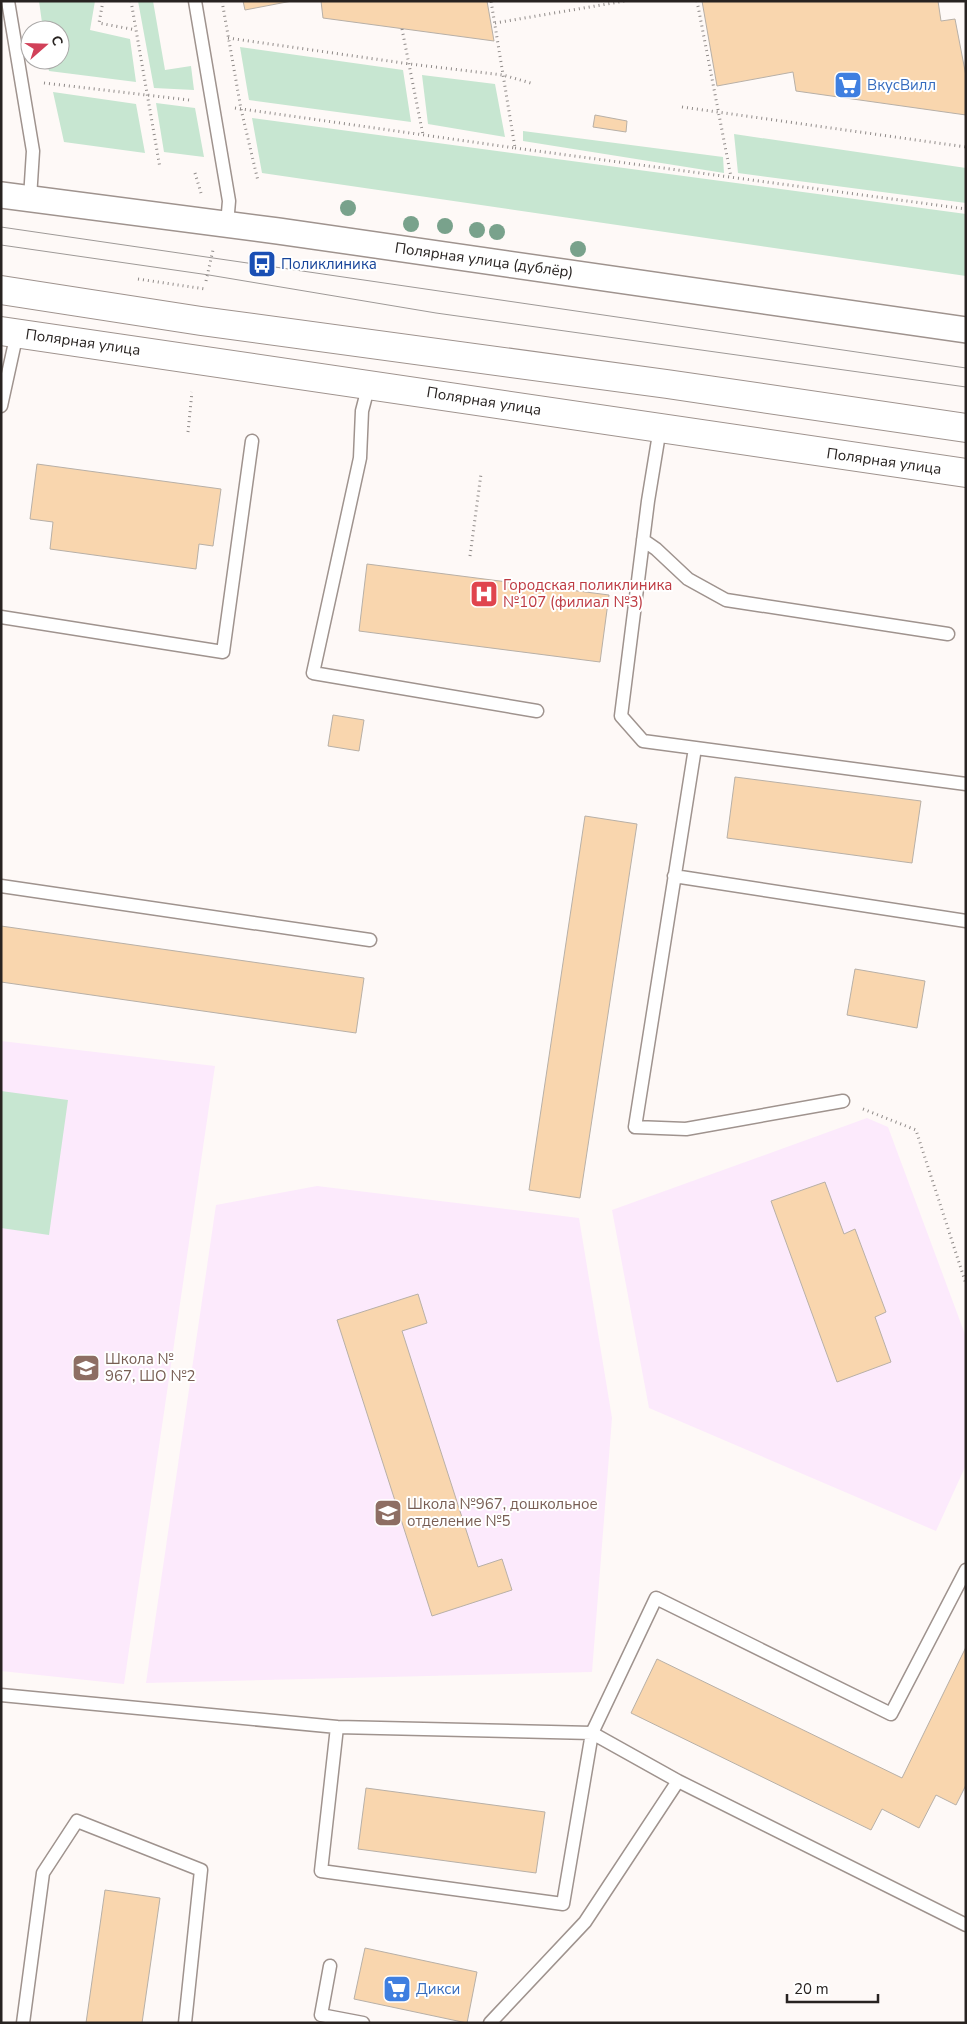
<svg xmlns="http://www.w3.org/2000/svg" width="967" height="2024" viewBox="0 0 967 2024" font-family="'Nunito Sans',sans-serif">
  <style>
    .education { fill: #fceafc }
    .green { fill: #c7e6d1 }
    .building { fill: #f9d6ae; stroke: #b8b0a7 }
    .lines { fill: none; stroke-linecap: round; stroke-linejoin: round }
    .lane-casing { stroke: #9f938e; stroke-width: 15 }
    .street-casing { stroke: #9f938e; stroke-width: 28 }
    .secondary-casing { stroke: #9f938e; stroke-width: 30 }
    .path { stroke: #908b89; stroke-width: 3; stroke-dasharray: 1 4; stroke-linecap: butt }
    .lane { stroke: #fff; stroke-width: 12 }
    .street { stroke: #fff; stroke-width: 25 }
    .secondary { stroke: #fff; stroke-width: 28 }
    .tram { stroke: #9e9997; stroke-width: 1 }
    .tree { fill: #79a28c }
    .labels { text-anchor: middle; stroke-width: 4; stroke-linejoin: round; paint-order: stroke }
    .shop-label { font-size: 15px; fill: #366cbe; stroke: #fff; text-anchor: start }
    .street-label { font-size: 15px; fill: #282321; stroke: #fff }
    .transit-label { font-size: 15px; fill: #164399; stroke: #fff; text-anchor: start }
    .health-label { font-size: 15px; fill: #be3a42; stroke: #fff; text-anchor: start }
    .education-label { font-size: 15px; fill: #785e54; stroke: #fff; text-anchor: start }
  </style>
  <rect width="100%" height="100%" fill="#fef9f7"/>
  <path class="education" d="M1,1041L215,1066L124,1684L1,1671Z
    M867,1118L888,1127L966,1337V1465L936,1531L649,1408L612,1210Z
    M317,1186L579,1218L612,1418L592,1672L146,1683L216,1205Z"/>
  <path class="green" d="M39,1H95L90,30L130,39L136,82L49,71L47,60H60V30H43Z
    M138,1H153L165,70L191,66L194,90L154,88Z
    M240,47L403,70L411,122L249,100Z
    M422,75L495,84L505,137L428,124Z
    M53,92L136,104L145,153L64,142Z
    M156,103L195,108L204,157L164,152Z
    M252,118L966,214V276L262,173Z
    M523,131L723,157L724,173L523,141Z
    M734,134L966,168V203L738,173Z
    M1,1091L68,1100L49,1235L1,1228Z"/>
  <path class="building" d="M243,1H292L245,10Z
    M321,1H487L494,41L323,18Z
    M702,1H938L941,21L955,19L966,76V115L796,91L793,72L717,86Z
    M595,115L627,121L626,132L593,127Z
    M37,464L221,489L213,546L199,544L196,569L50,549L53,522L30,519Z
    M367,564L609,595L600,662L359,631Z
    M333,715L364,720L359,751L328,746Z
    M735,777L921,801L912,863L727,838Z
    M585,816L637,824L580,1198L529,1190Z
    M1,926L364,978L356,1033L1,982Z
    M855,969L925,981L917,1028L847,1015Z
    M825,1182L844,1234L855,1229L886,1312L875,1317L891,1362L837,1382L771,1201Z
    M418,1294L427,1323L402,1331L478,1567L502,1559L512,1590L432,1616L337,1320Z
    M966,1647V1785L956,1805L936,1795L919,1828L882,1809L871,1830L631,1713L657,1659L902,1778Z
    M366,1788L545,1812L536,1873L358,1849Z
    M105,1890L160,1898L142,2023H86Z
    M365,1948L477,1972L467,2023L354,1999Z"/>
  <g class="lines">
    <defs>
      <path id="lane" d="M8,1L33,151L30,198
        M195,1L229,201L227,224
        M369,384L362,411L360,458L313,673L537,711
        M1,406L17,333
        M660,428L648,501L621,716L643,741L966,784
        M643,540L656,549L688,579L726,600L948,634
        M1,617L223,652L252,441
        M695,748L635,1127L686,1129L843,1101
        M674,876L966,921
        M1,886L370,940
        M1,1695L337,1727L592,1733L678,1781L966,1925
        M337,1727L321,1871L563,1904L592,1733L656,1598L891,1714L966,1570
        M330,1966L321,2015L363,2023
        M23,2023L43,1873L77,1821L201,1870L185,2023
        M490,2023L585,1922L678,1781"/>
      <path id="street" d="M1,195L278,231L966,330"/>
      <path id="secondary" d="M1,290L201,321L667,384L966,428
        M1,331L966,473"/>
    </defs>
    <use href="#lane" class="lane-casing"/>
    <use href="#street" class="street-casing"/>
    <use href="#secondary" class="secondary-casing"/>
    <path class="path" d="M103,1L99,23L136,30
      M131,1L160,168
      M222,1L241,109L258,181
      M697,1L731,177
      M495,23L625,1
      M402,29L423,135
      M228,38L410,64L503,75L534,84
      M44,83L189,100
      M682,107L966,147
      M235,108L515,148L491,1
      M515,148L966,209
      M195,173L201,193
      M138,279L205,289
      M206,281L213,250
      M188,432L192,392
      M470,556L481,474
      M863,1109L916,1130L966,1284"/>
    <use href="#lane" class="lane"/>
    <use href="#street" class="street"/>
    <use href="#secondary" class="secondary"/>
    <path class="tram" d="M1,227L966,368
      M1,245L209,275L436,313L966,387"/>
  </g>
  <g class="tree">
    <circle cx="348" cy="208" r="8"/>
    <circle cx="411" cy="224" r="8"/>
    <circle cx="445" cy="226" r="8"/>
    <circle cx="477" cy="230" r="8"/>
    <circle cx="497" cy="232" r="8"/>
    <circle cx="578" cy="249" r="8"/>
  </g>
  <defs>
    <symbol id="supermarket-square" viewBox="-11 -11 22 22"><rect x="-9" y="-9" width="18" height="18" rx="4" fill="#3f7fe0" stroke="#fff"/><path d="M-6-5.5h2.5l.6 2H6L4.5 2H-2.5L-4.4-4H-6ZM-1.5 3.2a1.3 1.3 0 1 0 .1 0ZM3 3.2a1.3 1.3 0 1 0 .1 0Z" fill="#fff"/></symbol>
    <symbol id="bus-square" viewBox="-11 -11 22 22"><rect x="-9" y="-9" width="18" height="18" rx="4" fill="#1a4fb4" stroke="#fff"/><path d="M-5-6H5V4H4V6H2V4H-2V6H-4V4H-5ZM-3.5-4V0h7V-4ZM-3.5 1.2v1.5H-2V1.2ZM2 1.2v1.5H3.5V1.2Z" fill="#fff"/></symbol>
    <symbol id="hospital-square" viewBox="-11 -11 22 22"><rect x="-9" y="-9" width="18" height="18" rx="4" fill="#e0444e" stroke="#fff"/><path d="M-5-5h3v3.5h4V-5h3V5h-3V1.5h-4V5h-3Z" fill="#fff"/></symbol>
    <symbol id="school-square" viewBox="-11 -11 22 22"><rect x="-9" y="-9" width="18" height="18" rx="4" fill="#8d6e63" stroke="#fff"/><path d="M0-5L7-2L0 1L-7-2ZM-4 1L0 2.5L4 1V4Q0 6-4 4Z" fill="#fff"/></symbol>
  </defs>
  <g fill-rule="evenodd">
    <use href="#supermarket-square" x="832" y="69" width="32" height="32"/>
    <use href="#bus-square" x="246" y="248" width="32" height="32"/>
    <use href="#hospital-square" x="468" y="578" width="32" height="32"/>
    <use href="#school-square" x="70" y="1352" width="32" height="32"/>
    <use href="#school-square" x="372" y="1497" width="32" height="32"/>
    <use href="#supermarket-square" x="381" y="1973" width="32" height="32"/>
  </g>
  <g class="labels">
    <g class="shop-label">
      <text x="867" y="90">ВкусВилл</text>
      <text x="416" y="1994">Дикси</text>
    </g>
    <g class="street-label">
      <text transform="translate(484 260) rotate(8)" y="5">Полярная улица (дублёр)</text>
      <text transform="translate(83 342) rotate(8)" y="5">Полярная улица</text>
      <text transform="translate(484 401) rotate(9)" y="5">Полярная улица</text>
      <text transform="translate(884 461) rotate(8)" y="5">Полярная улица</text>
    </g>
    <g class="transit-label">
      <text x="281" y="269">Поликлиника</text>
    </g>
    <g class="health-label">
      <text x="503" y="590">Городская поликлиника<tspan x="503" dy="17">№107 (филиал №3)</tspan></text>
    </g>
    <g class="education-label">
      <text x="105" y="1364">Школа №<tspan x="105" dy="17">967, ШО №2</tspan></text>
      <text x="407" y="1509">Школа №967, дошкольное<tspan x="407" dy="17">отделение №5</tspan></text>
    </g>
  </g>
  <rect width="967" height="2024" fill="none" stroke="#282321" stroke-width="5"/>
  <g transform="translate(45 45) rotate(70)"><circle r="24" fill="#ffffff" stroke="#a9a7a6"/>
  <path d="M0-4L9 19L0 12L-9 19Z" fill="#d14159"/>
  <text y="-8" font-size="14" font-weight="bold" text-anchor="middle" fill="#282321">С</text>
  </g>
  <path d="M787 1994v8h91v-8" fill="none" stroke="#282321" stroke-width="2.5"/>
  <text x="794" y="1994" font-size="15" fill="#282321" stroke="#ffffff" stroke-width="4" paint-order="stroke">20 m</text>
</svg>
